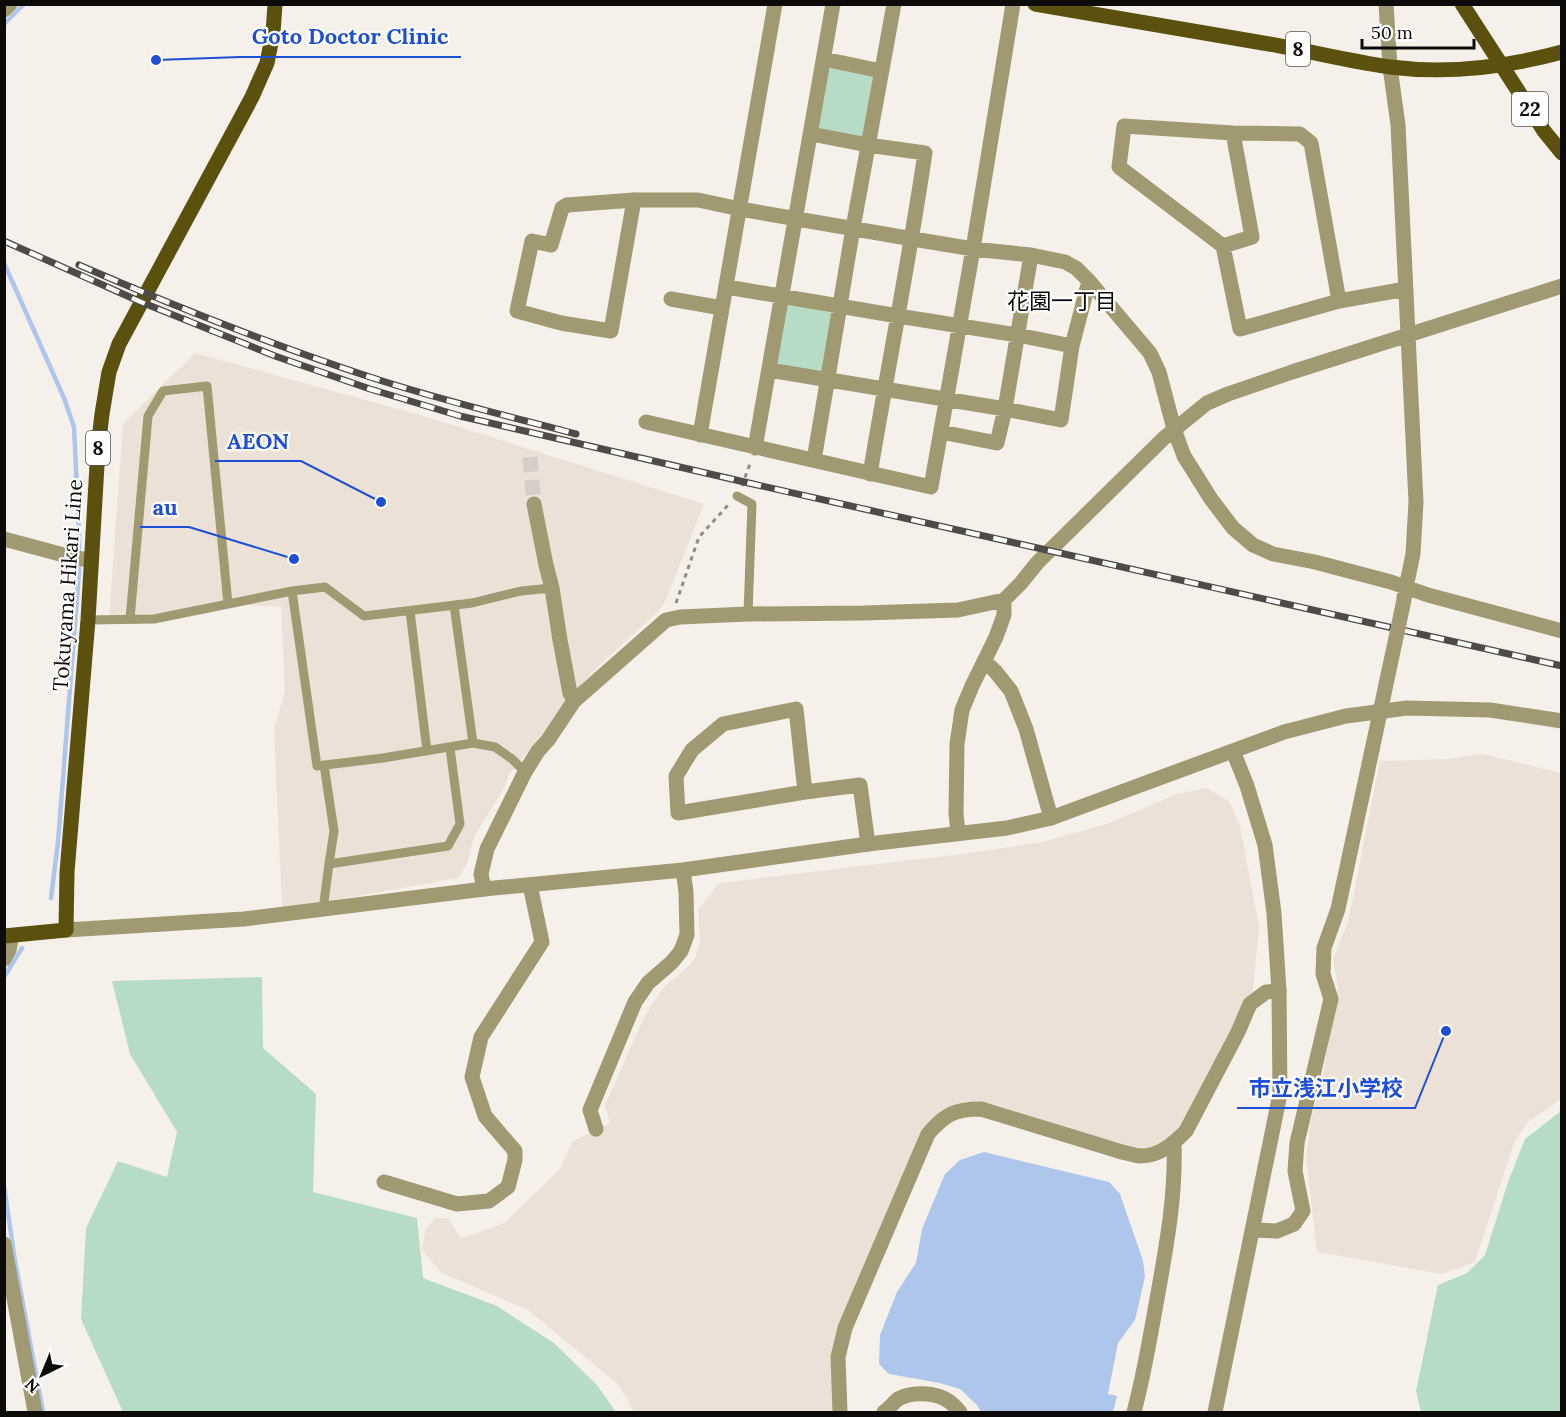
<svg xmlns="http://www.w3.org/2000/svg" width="1566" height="1417" viewBox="0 0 1566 1417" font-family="Lora,'Noto Sans JP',serif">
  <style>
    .built { fill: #ece1d6 }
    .green { fill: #b7dcc6 }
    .water { fill: #aec6ec }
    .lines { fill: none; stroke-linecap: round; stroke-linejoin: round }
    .stream { stroke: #aec6ec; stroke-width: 4.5 }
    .minor-tunnel { stroke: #d3cec8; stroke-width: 15; stroke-dasharray: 15 8; stroke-linecap: butt }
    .path { stroke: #908c88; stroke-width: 3; stroke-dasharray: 4.5 4.5; stroke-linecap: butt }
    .service { stroke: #a09972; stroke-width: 9 }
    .minor { stroke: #a09972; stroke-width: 15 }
    .tertiary { stroke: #a09972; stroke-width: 15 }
    .primary { stroke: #5c500f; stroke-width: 15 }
    .rail-casing { stroke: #4d4a47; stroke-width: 7 }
    .rail { stroke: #fefefe; stroke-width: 4.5; stroke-dasharray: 14; stroke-linecap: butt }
    .minor-bridge { stroke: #a09972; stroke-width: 15 }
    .labels { text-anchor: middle; stroke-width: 4.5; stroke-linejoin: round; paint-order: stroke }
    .shield { fill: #fefefe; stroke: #555452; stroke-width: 1.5 }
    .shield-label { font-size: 20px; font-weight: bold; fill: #0d0b09 }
    .street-label { font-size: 21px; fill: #0d0b09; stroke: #fefefe }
    .neighbourhood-label { font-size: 22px; fill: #0d0b09; stroke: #fefefe }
    .leader { fill: none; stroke: #1d4ed8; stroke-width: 2 }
    .callout-dot { fill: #1d4ed8; stroke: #fefefe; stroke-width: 2 }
    .callout-label { font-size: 22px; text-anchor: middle; font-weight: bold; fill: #1d4ed8; stroke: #fefefe; stroke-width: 4.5; stroke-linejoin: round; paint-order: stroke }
  </style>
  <rect width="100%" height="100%" fill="#f6f0ea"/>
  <path class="built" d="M195,353L427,417L704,504L666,600L659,611L593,671L509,775L504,788L474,837L467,864L458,878L324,902L282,907L274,729L285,691L281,607L228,604L154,619H109L123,424Z
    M1482,754L1561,773V1099L1528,1122L1515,1140L1475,1262L1442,1274L1317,1252L1306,1157L1311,1120L1323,1076L1338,987L1333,959L1348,922L1380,761L1448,759Z
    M1207,788L1229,801L1240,826L1259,926L1253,991L1246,1001L1177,1134L1148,1151L977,1104H959L940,1111L921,1134L840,1325L835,1412H634L619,1385L528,1310L442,1273L422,1250L425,1230L436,1218L449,1219L461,1239L504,1223L540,1189L560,1169L572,1142L610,1123L605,1105L645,1015L664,987L686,969L695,958L700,940L698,909L719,883L962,854L1038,843L1107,824L1177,794Z"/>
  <path class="green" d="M829,64L875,73L863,139L817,131Z
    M785,303L833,313L822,376L774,368Z
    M262,977L263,1048L316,1094L313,1192L417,1218L423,1278L497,1306L554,1343L597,1385L616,1412H123L81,1319L86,1228L118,1161L167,1177L177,1132L130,1054L112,981Z
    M1561,1111V1412H1421L1416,1391L1438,1285L1467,1273L1485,1255L1508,1182L1525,1139Z"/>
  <path class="water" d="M984,1152L1109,1182L1120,1194L1143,1261L1145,1277L1135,1320L1118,1343L1108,1394L1117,1396L1113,1412H981L977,1405L960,1389L940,1383L889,1374L879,1364L880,1335L897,1292L916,1263L922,1229L945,1174L960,1160Z"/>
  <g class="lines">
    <path class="stream" d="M4,24L24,4
      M4,263L64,398L74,427L79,534V572L58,842L51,898
      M4,977L22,948
      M4,1186L15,1261L43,1412"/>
    <path class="minor-tunnel" d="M530,457L534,504"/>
    <path class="path" d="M742,486L751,461
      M676,603L699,537L730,503"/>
    <path class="service" d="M737,496L752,504L748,614
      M292,591L325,587L364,616L472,603L521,591L552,588
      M454,605L473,743
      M410,611L427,751
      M130,619L148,416L163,391L207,386L228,604
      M88,620L154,619L292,591L317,766L383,758L473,743L495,747L512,759L525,772
      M324,765L334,831L329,864L448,846L460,824L450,748
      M324,902L329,864"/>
    <path class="minor" d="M1386,4L1390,67L1398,125L1416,502L1413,554L1404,597
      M4,10L10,4
      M824,59L881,71
      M811,134L868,145L925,153C909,261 888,367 870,474
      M567,205L562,208L551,245L532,241L517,311L561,323L611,331L634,200H698L740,209L913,239L973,249L1031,255L1065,262L1076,268L1089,281L1150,353L1159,372L1174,429L1184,456L1211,499L1233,528L1253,545L1273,554L1315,562L1391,582L1428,595L1562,631
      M1223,246L1252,237L1233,133
      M727,287L898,316L1018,335L1072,346
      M671,299L722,308
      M1339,301L1311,143L1300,134L1233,133L1124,126L1119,167L1223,246L1240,329L1339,301L1406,289
      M769,370L1005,409L1061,420L1072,346L1089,281
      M646,422L931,487L973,249L1013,4
      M941,432L997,443L1005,409L1031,255
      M700,435L775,4
      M755,448L833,4
      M814,460L853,228L894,4
      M534,504L546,565L552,588L560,640L570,693L574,701
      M4,539L75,558L91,560
      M984,661L995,671L1011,691L1026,729L1051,818
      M796,709L805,792L678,813L676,776L692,750L723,724Z
      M805,792L860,785L868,844
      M958,833L956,813L957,744L962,710L972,686L996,637L1004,615V600
      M484,889L481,874L487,849L525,772L538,751L548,740L574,701L666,620L680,617L748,614L864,613L958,610L1004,600L1021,583L1037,563L1164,438L1207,403L1228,394L1292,372L1562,286
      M4,959L9,950L12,936
      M384,1182L457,1204L489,1201L508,1187L515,1160V1151L485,1116L472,1077L481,1037L542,942L530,885
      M1253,1230L1277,1231L1294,1224L1303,1211L1295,1171L1297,1143L1331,999L1323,974L1324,948L1338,909L1372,750
      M4,1244L35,1412
      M840,1412L838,1357L845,1328L928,1134C945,1114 955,1109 981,1109L1122,1152C1128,1153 1135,1156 1141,1156C1160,1156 1174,1143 1186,1131L1238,1032L1250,1004L1266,992L1279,991
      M884,1412C889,1409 893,1403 898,1399C912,1391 937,1392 950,1402C954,1405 957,1409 960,1412
      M1134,1412C1144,1375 1150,1337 1157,1299C1166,1248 1176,1196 1174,1143"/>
    <path class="tertiary" d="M567,205L634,200
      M66,930L244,919L484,889L683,870L868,844L1007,828L1051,818L1284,732L1346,716L1407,708L1490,710L1562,721
      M596,1129L590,1110L635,1002L648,983L672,962L681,951L687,935L686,892L683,870
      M1215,1412L1280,1094L1279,991L1274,913L1265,845L1247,786L1233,751"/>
    <path class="primary" d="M1035,4C1113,18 1191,31 1269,44C1309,51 1349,61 1390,67C1446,74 1507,67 1562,52
      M1462,4L1544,131L1562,153
      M4,936L66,930L67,872L88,620L98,448L102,414L109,372L119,344L252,97L267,63L273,33L275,4"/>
    <defs>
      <path id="rail" d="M4,241L141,302L275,356L370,389L460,416L753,484L1562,666
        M79,265C176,307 273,345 373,378C440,400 508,416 576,434"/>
    </defs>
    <use href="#rail" class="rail-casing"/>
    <use href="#rail" class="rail"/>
    <path class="minor-bridge" d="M1372,750L1404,600"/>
  </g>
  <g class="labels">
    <g class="shield">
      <rect x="1286" y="32" width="24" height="34" rx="4.5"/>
      <rect x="1512" y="92" width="36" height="34" rx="4.5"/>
      <rect x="86" y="431" width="24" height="34" rx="4.5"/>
    </g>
    <g class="shield-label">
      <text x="1298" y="56">8</text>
      <text x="1530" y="116">22</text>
      <text x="98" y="455">8</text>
    </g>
    <g class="street-label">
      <text transform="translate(68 585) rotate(-86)" y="7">Tokuyama Hikari Line</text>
    </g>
    <g class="neighbourhood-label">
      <text x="1062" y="309">花園一丁目</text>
    </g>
  </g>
  <path class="leader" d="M156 60L240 57H461M381 502L301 461H215M294 559L189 527H140M1446 1031L1415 1108H1237"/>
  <g class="callout-dot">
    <circle cx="156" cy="60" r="6"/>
    <circle cx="381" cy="502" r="6"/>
    <circle cx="294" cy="559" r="6"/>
    <circle cx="1446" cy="1031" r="6"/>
  </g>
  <g class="callout-label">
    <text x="350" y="44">Goto Doctor Clinic</text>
    <text x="258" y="449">AEON</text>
    <text x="165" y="515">au</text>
    <text x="1326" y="1096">市立浅江小学校</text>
  </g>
  <rect width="1566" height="1417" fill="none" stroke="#0d0b09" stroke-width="12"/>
  <g transform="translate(42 1375) rotate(223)" stroke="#fefefe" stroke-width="4.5" paint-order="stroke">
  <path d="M0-4.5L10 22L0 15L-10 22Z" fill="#0d0b09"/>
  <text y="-9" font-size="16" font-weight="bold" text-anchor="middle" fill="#0d0b09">N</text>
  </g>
  <path d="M1362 39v9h112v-9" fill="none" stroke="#0d0b09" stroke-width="3"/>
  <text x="1371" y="39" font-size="18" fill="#0d0b09" stroke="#fefefe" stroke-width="4.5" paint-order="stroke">50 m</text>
</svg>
